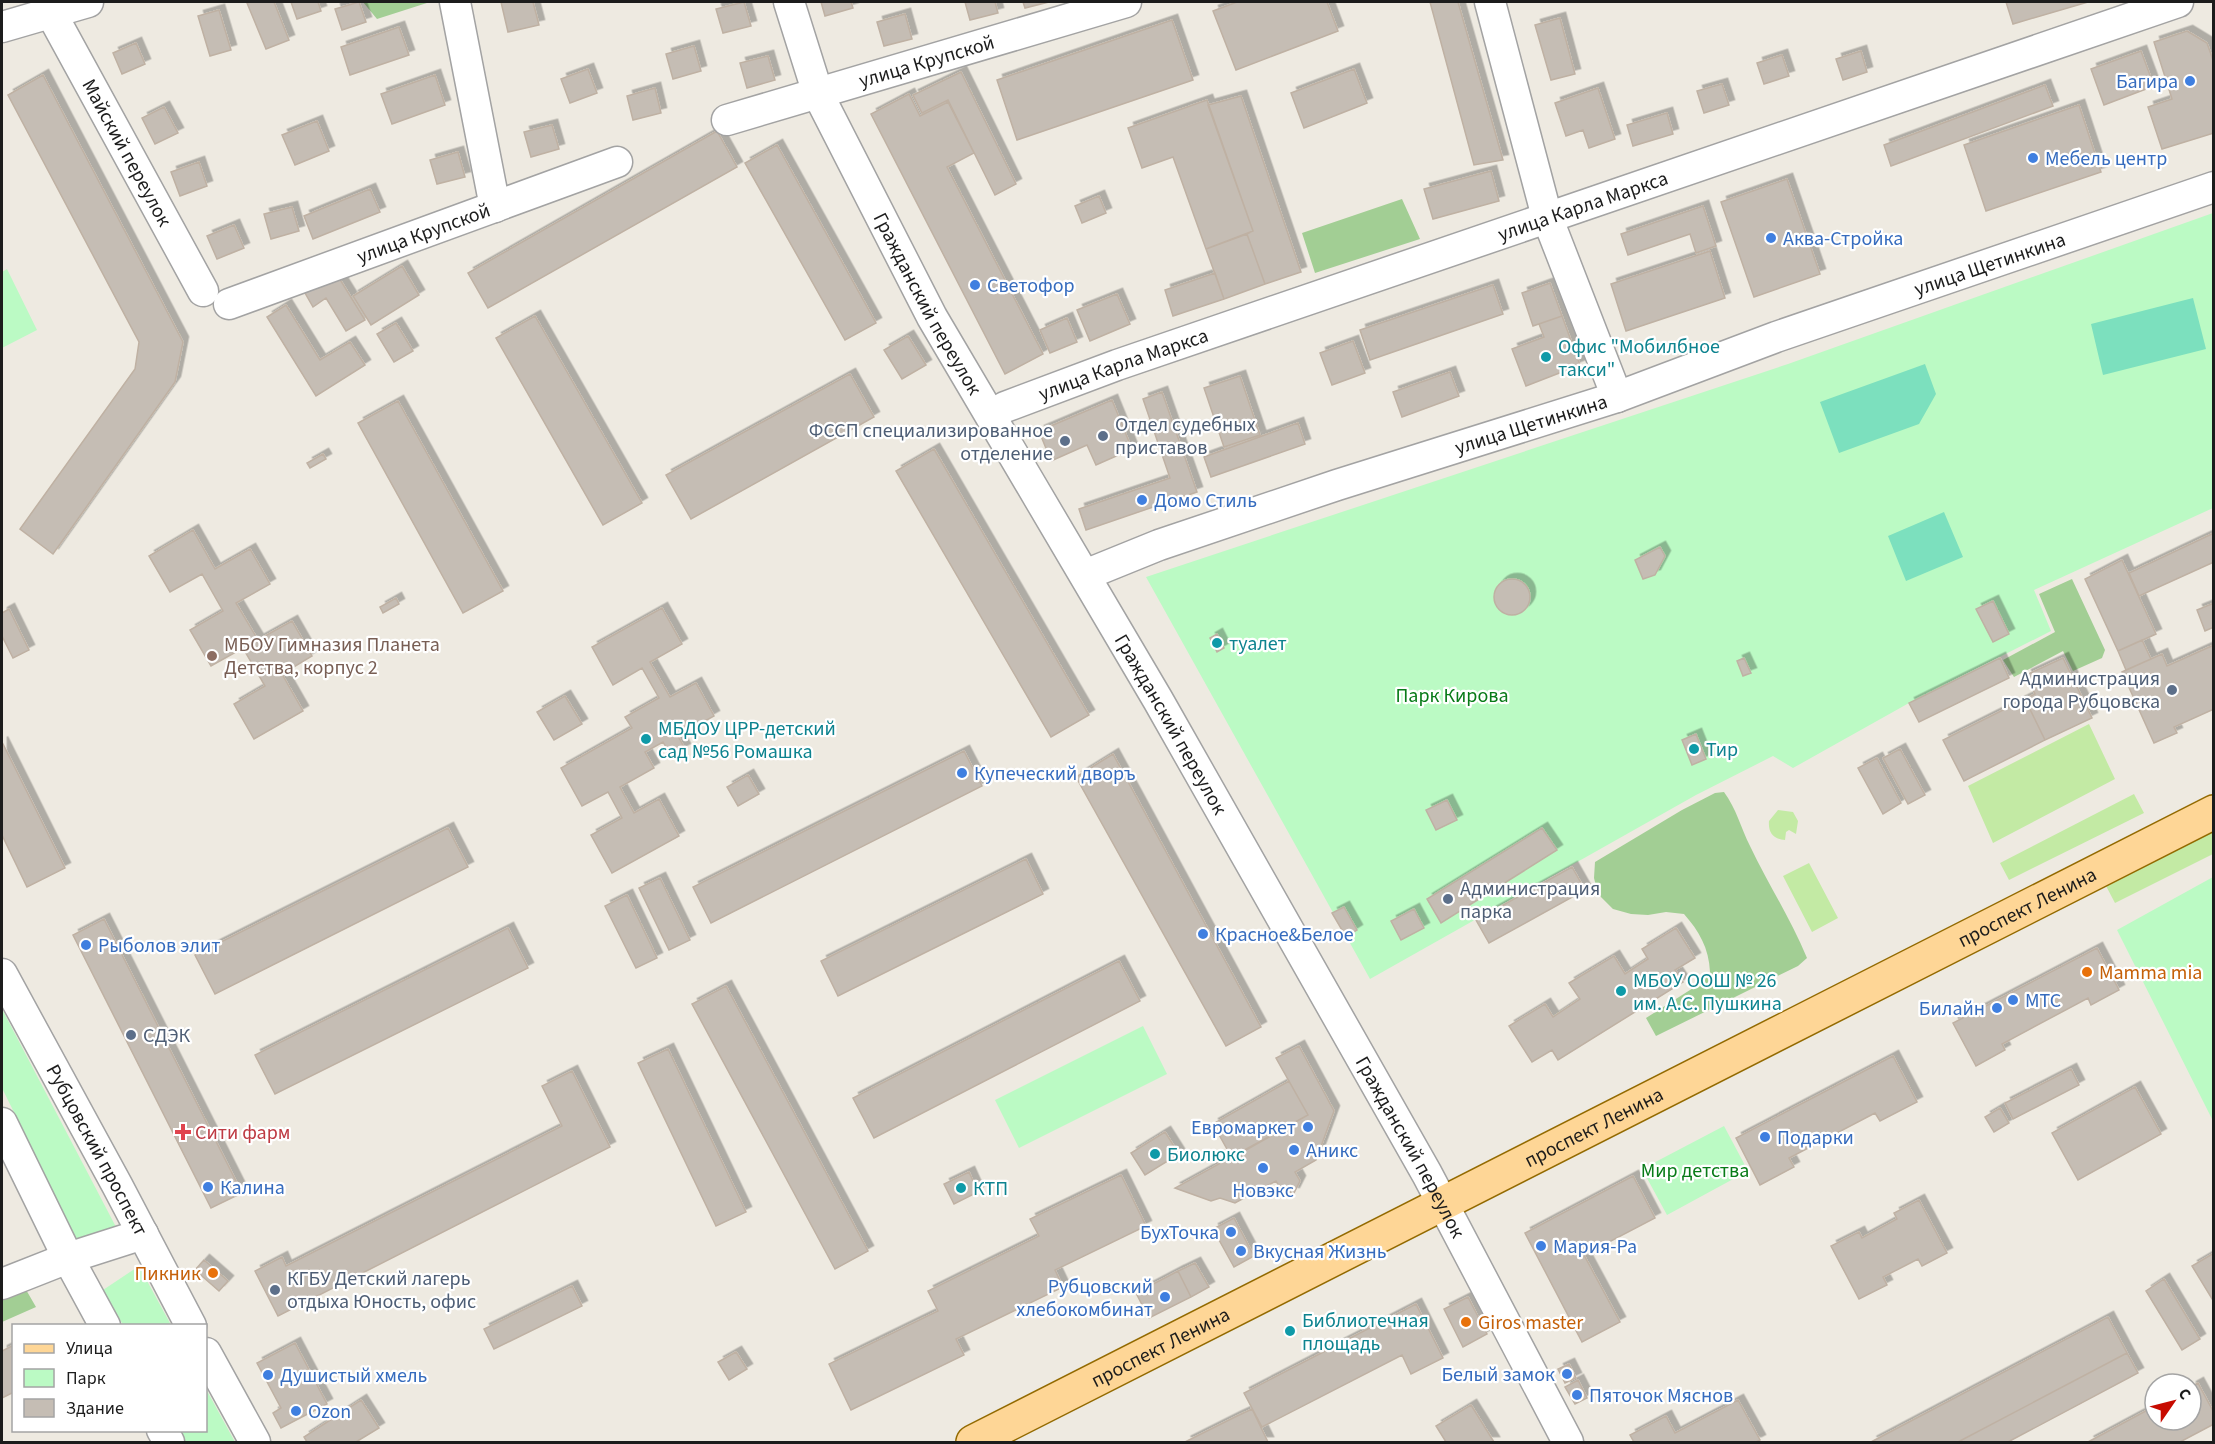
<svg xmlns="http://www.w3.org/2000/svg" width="2215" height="1444" viewBox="0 0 2215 1444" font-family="'Source Sans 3',sans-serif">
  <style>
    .grass { fill: #c3eaa4 }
    .forest { fill: #a2ce94 }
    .park { fill: #bbfac4 }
    .pitch { fill: #7ce0be }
    .building { fill: #c5bdb4; stroke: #bfb1a3; stroke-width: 1.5; filter: url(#shadow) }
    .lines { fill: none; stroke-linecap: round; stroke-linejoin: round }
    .minor-casing { stroke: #a3a3a3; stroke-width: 33 }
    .major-casing { stroke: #936a00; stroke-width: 36 }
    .minor { stroke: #fff; stroke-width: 30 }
    .major { stroke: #fed696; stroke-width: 33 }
    .shop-dot { fill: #3f7fe0; stroke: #fff; stroke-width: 2 }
    .culture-dot { fill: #0f9aa8; stroke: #fff; stroke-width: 2 }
    .service-dot { fill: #5c6f8a; stroke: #fff; stroke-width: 2 }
    .education-dot { fill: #8d6e63; stroke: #fff; stroke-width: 2 }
    .food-dot { fill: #e8710a; stroke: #fff; stroke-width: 2 }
    .health-dot { fill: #e0444e; stroke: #fff; stroke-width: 2 }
    .labels { text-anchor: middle; stroke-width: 4.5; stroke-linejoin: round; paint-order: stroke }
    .street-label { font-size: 20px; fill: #1c1c1c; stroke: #fff }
    .shop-label { font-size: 20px; fill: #366cbe; stroke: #fff; text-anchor: start }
    .culture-label { font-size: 20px; fill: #0d838f; stroke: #fff; text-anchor: start }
    .service-label { font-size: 20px; fill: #4e5e75; stroke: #fff; text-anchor: start }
    .education-label { font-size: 20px; fill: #785e54; stroke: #fff; text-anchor: start }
    .park-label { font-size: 20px; fill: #087b18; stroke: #fff }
    .food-label { font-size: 20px; fill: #c56008; stroke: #fff; text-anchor: start }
    .health-label { font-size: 20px; fill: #be3a42; stroke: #fff; text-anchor: start }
  </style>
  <defs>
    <filter id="shadow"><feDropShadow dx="5.5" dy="-5.5" stdDeviation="0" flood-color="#0004"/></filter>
  </defs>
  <rect width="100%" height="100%" fill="#eeeae1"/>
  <path class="grass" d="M2089,724L2115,779L1993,843L1968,786Z
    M2134,794L2144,813L2009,880L2000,863Z
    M1778,810L1793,812L1798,821L1796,834L1789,830L1786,832L1785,840C1773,839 1768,832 1769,821Z
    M2213,830V854L2115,903L2105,884Z
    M1809,863L1838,918L1812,932L1783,876Z"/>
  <path class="forest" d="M363,2H430L377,19Z
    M1402,199L1420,239L1315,273L1302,233Z
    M2072,579L2105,650L2102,658L2073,671L2063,651L2014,677L2003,660L2055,632L2039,594Z
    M1724,792C1736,808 1741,828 1750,846C1768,884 1791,919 1807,958L1798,966L1656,1036L1646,1018L1701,983L1710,972C1709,948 1699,931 1684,914L1666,912L1648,915L1631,914L1613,909L1598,894L1594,878L1595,862L1682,810L1715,793Z
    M25,1288L36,1307L2,1322V1299Z"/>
  <path class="park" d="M2213,213V508L2034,590L2051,631L1909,703L1793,768L1773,756L1696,795L1370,979L1146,577L1788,364Z
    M7,269L37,330L2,348V272Z
    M2213,877V1121L2117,930Z
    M2,1009L116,1227L79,1244L2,1088Z
    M1143,1026L1167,1074L1019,1148L995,1100Z
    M1724,1126L1748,1171L1667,1215L1642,1169Z
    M139,1266L171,1325H123L103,1290Z
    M206,1389L235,1442H186L179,1431L206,1430Z"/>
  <path class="pitch" d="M2193,298L2206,349L2103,375L2091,324Z
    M1925,364L1936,394L1919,424L1839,453L1820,402Z
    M1944,512L1963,557L1906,581L1888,536Z"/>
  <path class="building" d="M250,2H274L289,40L266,49L247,3Z
    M291,2H318L321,11L297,19Z
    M359,2L366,22L342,30L335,9Z
    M501,2H533L539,25L508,32Z
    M744,2L751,26L723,33L716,9Z
    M821,2H851L853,8L825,16Z
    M965,2H995L998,13L970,20Z
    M1023,2H1049L1025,8Z
    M1237,2H1327L1338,31L1236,70L1213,11Z
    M1430,2H1458L1503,160L1474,165Z
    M2006,2H2088L2013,24Z
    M219,10L231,50L210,56L198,16Z
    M905,14L912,39L884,46L877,22Z
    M1560,18L1575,74L1551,80L1535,25Z
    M1172,20L1193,80L1017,140L997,80Z
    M399,27L409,55L350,75L341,47Z
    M2187,31L2207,43L2214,63V133L2162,149L2148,107L2172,99L2154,42Z
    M136,43L145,64L122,74L113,53Z
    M694,46L701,71L673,79L666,54Z
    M1861,51L1867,72L1843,80L1836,59Z
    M2141,51L2154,86L2104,105L2091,69Z
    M1782,55L1789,76L1764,84L1757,63Z
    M768,56L775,80L747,88L740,63Z
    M588,69L597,93L570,103L561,79Z
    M1354,69L1367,103L1304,128L1291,93Z
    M961,72L1016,184L995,195L948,100L922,113L913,95Z
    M43,75L183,342L175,382L53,554L20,529L135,369L139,342L8,95Z
    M435,75L445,105L392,124L381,94Z
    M1722,84L1729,105L1704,113L1697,91Z
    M2045,85L2053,106L1891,166L1884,145Z
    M655,88L661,113L633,120L627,96Z
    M1598,88L1615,139L1589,148L1583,130L1566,136L1555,103Z
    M909,94L920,116L948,102L974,153L947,167L1043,354L1005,374L871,114Z
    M1241,96L1301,272L1265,284L1247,234L1253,231L1208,105Z
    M1207,100L1253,231L1206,249L1173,157L1142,168L1128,128Z
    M2079,105L2101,172L1986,211L1964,145Z
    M164,107L178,133L155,144L142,118Z
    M1667,113L1673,134L1633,146L1627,125Z
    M317,121L329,151L295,165L282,135Z
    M552,125L559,149L531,157L524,132Z
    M717,131L737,167L488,308L468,273Z
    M777,145L876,323L845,340L745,163Z
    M458,152L465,177L437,184L430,160Z
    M199,162L207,186L180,196L171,172Z
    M1491,171L1499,201L1433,219L1424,189Z
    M1787,179L1820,274L1754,297L1721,202Z
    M370,189L380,212L313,239L304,216Z
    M1099,196L1106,213L1082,223L1075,206Z
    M1703,206L1716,246L1696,253L1690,234L1628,255L1621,234Z
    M292,207L299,231L271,239L264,214Z
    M234,225L244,248L217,259L207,236Z
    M1247,234L1265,284L1224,299L1206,249Z
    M1710,251L1725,298L1626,331L1611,284Z
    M402,266L419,295L371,325L353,296Z
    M336,273L365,320L346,331L326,298L313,307L305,293Z
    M1215,273L1224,299L1173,316L1165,290Z
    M1550,283L1562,316L1533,326L1522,293Z
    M1493,285L1503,314L1370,360L1360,330Z
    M1117,294L1130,324L1090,341L1077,310Z
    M286,305L320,360L350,342L365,365L316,396L267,317Z
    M535,316L642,503L603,525L496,338Z
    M1562,316L1580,365L1526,386L1512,349L1544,337L1539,324Z
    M1067,318L1077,342L1050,353L1040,330Z
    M396,323L413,351L394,362L377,334Z
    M908,336L926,365L902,379L884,350Z
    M1353,341L1365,373L1332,385L1320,353Z
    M1450,372L1459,396L1402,417L1393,392Z
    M850,374L874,417L691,519L666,475Z
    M1240,376L1260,435L1224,447L1204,388Z
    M1162,392L1197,492L1086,530L1079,509L1170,478L1143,399Z
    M1112,400L1132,449L1096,465L1087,445L1051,461L1039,431Z
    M398,401L503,591L463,613L358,423Z
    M1298,423L1305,444L1211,477L1204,457Z
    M934,449L1089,715L1051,737L896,471Z
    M323,454L326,459L310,468L307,463Z
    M193,530L215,569L250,549L270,584L236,603L258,640L292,621L312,656L282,674L303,711L254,739L234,704L265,686L243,648L211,666L190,630L223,611L202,574L170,592L149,556Z
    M2214,533V562L2139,596L2129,573Z
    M1660,547L1665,556L1655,575L1643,579L1635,560Z
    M2122,560L2156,634L2118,651L2085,579Z
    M1494 597a18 18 0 1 1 36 0a18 18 0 1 1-36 0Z
    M396,598L399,604L383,613L380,607Z
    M1993,601L2009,634L1993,642L1976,609Z
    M2214,603V627L2205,631L2197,610Z
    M662,608L682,644L650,662L670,697L696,683L714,716L678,736L685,749L671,756L663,742L645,752L654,768L620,787L634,813L659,799L679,836L612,873L591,835L622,818L608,792L582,806L561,768L632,728L625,717L659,698L642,668L613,685L592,647Z
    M9,609L29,650L13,658L2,636V613Z
    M1217,634L1224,648L1217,652L1210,638Z
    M2142,640L2151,659L2126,670L2118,651Z
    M2214,645V709L2174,727L2177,733L2154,743L2122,672L2162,654L2167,666Z
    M1744,658L1751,673L1743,676L1737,661Z
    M2000,658L2009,678L1919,722L1909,703Z
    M2063,658L2092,718L2045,740L2025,699L2035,694L2026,675Z
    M565,696L582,724L554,740L537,712Z
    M2025,699L2045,740L1964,781L1943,740Z
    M1696,734L1706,759L1692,765L1682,740Z
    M2,742L65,868L27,887L2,835Z
    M1900,749L1925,795L1908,804L1883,758Z
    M964,751L982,786L711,923L693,887Z
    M1113,754L1261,1027L1226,1046L1076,777Z
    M1877,758L1901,803L1883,814L1858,768Z
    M748,775L759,794L738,806L727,787Z
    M1447,800L1457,820L1436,830L1426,810Z
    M448,828L468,867L215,994L195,955Z
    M1542,828L1557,850L1441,923L1427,899Z
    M1026,859L1043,894L838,996L821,961Z
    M1572,867L1585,890L1489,943L1476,920Z
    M660,878L690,940L669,950L639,888Z
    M627,895L657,958L636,968L605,906Z
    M1344,907L1357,930L1346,937L1332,913Z
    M1414,909L1424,928L1401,940L1391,921Z
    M104,919L242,1193L211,1208L73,935Z
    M508,928L528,968L275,1094L255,1055Z
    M1676,928L1695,958L1675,970L1683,982L1558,1060L1552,1050L1532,1062L1509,1026L1545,1004L1553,1017L1580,999L1569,983L1614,956L1625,974L1648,959L1642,949Z
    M2097,948L2119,990L2091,1005L2088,998L2002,1044L2005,1050L1976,1066L1953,1023Z
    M1119,961L1140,1001L874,1138L853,1098Z
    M726,986L868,1251L835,1269L692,1004Z
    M1299,1046L1334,1111L1316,1160L1295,1172L1300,1181L1294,1193L1282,1191L1276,1181L1235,1203L1220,1198L1211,1201L1175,1188L1308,1115L1276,1058Z
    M668,1049L746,1212L716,1226L638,1063Z
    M1893,1056L1917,1102L1880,1121L1875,1113L1789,1158L1794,1167L1760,1185L1736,1138Z
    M2071,1069L2079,1085L2013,1119L2005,1103Z
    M572,1071L610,1147L278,1316L255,1271L282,1257L286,1266L562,1126L542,1086Z
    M1289,1081L1308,1115L1232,1158L1213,1124Z
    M2135,1087L2161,1134L2078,1180L2052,1133Z
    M2000,1108L2009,1123L1994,1132L1985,1117Z
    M1165,1132L1179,1154L1145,1175L1131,1153Z
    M969,1172L978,1192L954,1204L944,1184Z
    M1121,1175L1146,1226L1055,1270L1063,1287L956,1339L964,1355L851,1410L829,1364L938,1311L928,1291L1039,1236L1030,1219Z
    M1633,1176L1655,1218L1584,1255L1620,1322L1582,1342L1525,1233Z
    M1919,1200L1947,1253L1922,1266L1918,1259L1883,1277L1887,1285L1859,1299L1831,1246L1859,1232L1862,1238L1897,1219L1894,1213Z
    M1234,1218L1254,1256L1234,1267L1213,1229Z
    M2214,1253V1302L2192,1266Z
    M204,1260L228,1281L219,1291L195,1270Z
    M1195,1263L1209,1287L1191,1297L1178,1271Z
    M1178,1271L1191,1297L1149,1318L1136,1293Z
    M2164,1279L2200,1339L2182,1350L2146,1291Z
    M572,1286L582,1306L494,1349L484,1329Z
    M1468,1297L1487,1334L1463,1347L1444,1309Z
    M1416,1304L1443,1358L1411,1374L1402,1355L1262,1427L1244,1393Z
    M2108,1317L2127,1353L1958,1442H1871Z
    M295,1343L327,1404L281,1428L273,1413L281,1408L257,1363Z
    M14,1345V1392L2,1398V1351Z
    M736,1352L747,1369L729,1380L718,1362Z
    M2127,1353L2138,1373L2008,1442H1958Z
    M1569,1364L1576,1378L1565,1383L1558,1369Z
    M1578,1380L1587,1398L1575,1404L1565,1387Z
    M2198,1383L2214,1413V1424L2180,1442H2088L2155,1406V1420H2191V1387Z
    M361,1400L379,1428L356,1442H307L304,1437Z
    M1738,1400L1760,1440L1756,1442H1634L1630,1435L1666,1416L1675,1433Z
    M1471,1405L1494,1442H1446L1436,1426Z
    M1252,1409L1268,1442H1185L1235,1417Z"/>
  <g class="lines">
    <defs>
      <g id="minor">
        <path d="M455,2L495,207"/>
        <path id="s1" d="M789,2L818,94L932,317L1158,700L1427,1174L1568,1442"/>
        <path d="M1490,2L1547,217L1617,397"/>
        <path id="s2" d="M51,13L203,291"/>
        <path d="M2,27L88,2"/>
        <path id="s3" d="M727,120L1126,2"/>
        <path id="s4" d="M229,304L617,162"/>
        <path id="s5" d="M991,415L1005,407L1117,365L2178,2"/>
        <path id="s6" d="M1085,575L1159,545L1337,485L1617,397L1776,337L2214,187"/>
        <path id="s7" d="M2,974L117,1185L191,1326"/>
        <path d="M2,1123L68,1258L105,1326"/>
        <path d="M2,1284L68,1258L143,1234"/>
        <path d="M206,1353L255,1442"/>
        <path d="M162,1430L169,1442"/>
      </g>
      <g id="major">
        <path id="s8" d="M973,1442L2214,812"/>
      </g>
    </defs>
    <use href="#minor" class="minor-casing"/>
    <use href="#major" class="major-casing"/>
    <use href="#minor" class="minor"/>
    <use href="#major" class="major"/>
  </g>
  <g class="shop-dot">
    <circle cx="2190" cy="81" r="6"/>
    <circle cx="2033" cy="158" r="6"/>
    <circle cx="1771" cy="238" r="6"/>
    <circle cx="975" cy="285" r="6"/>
    <circle cx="1142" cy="500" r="6"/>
    <circle cx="962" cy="773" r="6"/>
    <circle cx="1203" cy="934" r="6"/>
    <circle cx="86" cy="945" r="6"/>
    <circle cx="2013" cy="1000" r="6"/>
    <circle cx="1997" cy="1008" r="6"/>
    <circle cx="1308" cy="1127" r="6"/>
    <circle cx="1765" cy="1137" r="6"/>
    <circle cx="1294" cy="1150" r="6"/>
    <circle cx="1263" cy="1168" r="6"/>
    <circle cx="208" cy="1187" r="6"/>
    <circle cx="1231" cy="1232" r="6"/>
    <circle cx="1541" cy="1246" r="6"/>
    <circle cx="1241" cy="1251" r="6"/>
    <circle cx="1165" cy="1297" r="6"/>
    <circle cx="1567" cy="1374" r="6"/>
    <circle cx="268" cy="1375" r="6"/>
    <circle cx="1577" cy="1395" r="6"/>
    <circle cx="296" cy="1411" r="6"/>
  </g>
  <g class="culture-dot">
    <circle cx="1546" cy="357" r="6"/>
    <circle cx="1217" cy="643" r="6"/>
    <circle cx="646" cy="739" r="6"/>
    <circle cx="1694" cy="749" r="6"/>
    <circle cx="1621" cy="991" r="6"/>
    <circle cx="1155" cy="1154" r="6"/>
    <circle cx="961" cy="1188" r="6"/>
    <circle cx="1290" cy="1331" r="6"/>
  </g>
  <g class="service-dot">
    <circle cx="1103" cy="436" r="6"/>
    <circle cx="1065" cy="441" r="6"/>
    <circle cx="2172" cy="690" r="6"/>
    <circle cx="1448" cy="899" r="6"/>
    <circle cx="131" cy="1035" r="6"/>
    <circle cx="275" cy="1290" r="6"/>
  </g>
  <circle class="education-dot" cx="212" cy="656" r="6"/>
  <g class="food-dot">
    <circle cx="2087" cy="972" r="6"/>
    <circle cx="213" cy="1273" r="6"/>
    <circle cx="1466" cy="1322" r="6"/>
  </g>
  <path class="health-dot" d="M180 1123h6v6h6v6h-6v6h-6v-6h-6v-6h6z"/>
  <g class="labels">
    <g class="street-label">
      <text dy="7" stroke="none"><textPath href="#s3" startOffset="208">улица Крупской</textPath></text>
      <text dy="7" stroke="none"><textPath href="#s2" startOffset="159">Майский переулок</textPath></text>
      <text dy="7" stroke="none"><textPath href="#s5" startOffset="628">улица Карла Маркса</textPath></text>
      <text dy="7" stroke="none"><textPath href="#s4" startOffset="207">улица Крупской</textPath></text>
      <text dy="7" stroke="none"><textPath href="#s6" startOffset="957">улица Щетинкина</textPath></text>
      <text dy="7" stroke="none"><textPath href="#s1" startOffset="333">Гражданский переулок</textPath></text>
      <text dy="7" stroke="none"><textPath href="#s5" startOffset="142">улица Карла Маркса</textPath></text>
      <text dy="7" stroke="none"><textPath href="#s6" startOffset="471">улица Щетинкина</textPath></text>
      <text dy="7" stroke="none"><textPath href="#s1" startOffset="819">Гражданский переулок</textPath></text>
      <text dy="7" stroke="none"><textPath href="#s8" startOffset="1182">проспект Ленина</textPath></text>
      <text dy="7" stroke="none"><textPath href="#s8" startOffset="696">проспект Ленина</textPath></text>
      <text dy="7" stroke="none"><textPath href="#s1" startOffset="1305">Гражданский переулок</textPath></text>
      <text dy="7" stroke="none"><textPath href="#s7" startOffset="200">Рубцовский проспект</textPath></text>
      <text dy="7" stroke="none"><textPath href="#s8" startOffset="210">проспект Ленина</textPath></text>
    </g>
    <g class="shop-label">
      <text x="2178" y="88" text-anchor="end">Багира</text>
      <text x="2045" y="165">Мебель центр</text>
      <text x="1783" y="245">Аква-Стройка</text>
      <text x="987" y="292">Светофор</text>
      <text x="1154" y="507">Домо Стиль</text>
      <text x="974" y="780">Купеческий дворъ</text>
      <text x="1215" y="941">Красное&amp;Белое</text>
      <text x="98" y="952">Рыболов элит</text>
      <text x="2025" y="1007">МТС</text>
      <text x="1985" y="1015" text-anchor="end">Билайн</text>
      <text x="1296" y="1134" text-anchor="end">Евромаркет</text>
      <text x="1777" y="1144">Подарки</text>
      <text x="1306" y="1157">Аникс</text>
      <text x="220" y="1194">Калина</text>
      <text x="1263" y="1197" text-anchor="middle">Новэкс</text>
      <text x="1219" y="1239" text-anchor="end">БухТочка</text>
      <text x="1553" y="1253">Мария-Ра</text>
      <text x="1253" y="1258">Вкусная Жизнь</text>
      <text x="1153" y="1293" text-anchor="end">Рубцовский<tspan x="1153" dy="23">хлебокомбинат</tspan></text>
      <text x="1555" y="1381" text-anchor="end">Белый замок</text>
      <text x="280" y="1382">Душистый хмель</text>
      <text x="1589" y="1402">Пяточок Мяснов</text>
      <text x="308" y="1418">Ozon</text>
    </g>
    <g class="culture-label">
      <text x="1558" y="353">Офис "Мобилбное<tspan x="1558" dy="23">такси"</tspan></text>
      <text x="1229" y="650">туалет</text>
      <text x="658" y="735">МБДОУ ЦРР-детский<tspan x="658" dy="23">сад №56 Ромашка</tspan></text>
      <text x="1706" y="756">Тир</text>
      <text x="1633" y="987">МБОУ ООШ № 26<tspan x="1633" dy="23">им. А.С. Пушкина</tspan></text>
      <text x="1167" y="1161">Биолюкс</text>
      <text x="973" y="1195">КТП</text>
      <text x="1302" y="1327">Библиотечная<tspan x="1302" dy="23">площадь</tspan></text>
    </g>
    <g class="service-label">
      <text x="1115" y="431">Отдел судебных<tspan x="1115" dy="23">приставов</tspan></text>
      <text x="1053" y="437" text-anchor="end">ФССП специализированное<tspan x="1053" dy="23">отделение</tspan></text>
      <text x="2160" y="685" text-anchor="end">Администрация<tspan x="2160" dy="23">города Рубцовска</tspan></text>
      <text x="1460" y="895">Администрация<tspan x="1460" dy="23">парка</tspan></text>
      <text x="143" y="1042">СДЭК</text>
      <text x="287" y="1285">КГБУ Детский лагерь<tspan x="287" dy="23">отдыха Юность, офис</tspan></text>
    </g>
    <g class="education-label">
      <text x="224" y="651">МБОУ Гимназия Планета<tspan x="224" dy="23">Детства, корпус 2</tspan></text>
    </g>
    <g class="park-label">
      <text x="1452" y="702">Парк Кирова</text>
      <text x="1695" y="1177">Мир детства</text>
    </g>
    <g class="food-label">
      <text x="2099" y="979">Mamma mia</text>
      <text x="201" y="1280" text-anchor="end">Пикник</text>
      <text x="1478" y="1329">Giros master</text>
    </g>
    <g class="health-label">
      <text x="195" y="1139">Сити фарм</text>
    </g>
  </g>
  <rect width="2215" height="1444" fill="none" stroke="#1c1c1c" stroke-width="6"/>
  <rect x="12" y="1324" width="195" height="108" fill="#ffffff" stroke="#a4a4a4" stroke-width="1.5"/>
  <rect x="24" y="1344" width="30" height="9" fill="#fed696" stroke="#a4a4a4" stroke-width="1.5"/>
  <text x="66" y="1354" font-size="18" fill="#1c1c1c">Улица</text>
  <rect x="24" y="1369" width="30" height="18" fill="#bbfac4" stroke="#a4a4a4" stroke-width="1.5"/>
  <text x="66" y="1384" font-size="18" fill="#1c1c1c">Парк</text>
  <rect x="24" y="1399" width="30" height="18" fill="#c5bdb4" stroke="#a4a4a4" stroke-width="1.5"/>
  <text x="66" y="1414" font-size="18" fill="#1c1c1c">Здание</text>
  <g transform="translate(2173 1402) rotate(55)"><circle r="28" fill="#ffffff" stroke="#a4a4a4" stroke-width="1.5"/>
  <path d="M0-4.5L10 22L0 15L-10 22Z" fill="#c70b00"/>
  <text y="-9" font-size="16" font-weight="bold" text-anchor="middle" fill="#1c1c1c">С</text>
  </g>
</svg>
